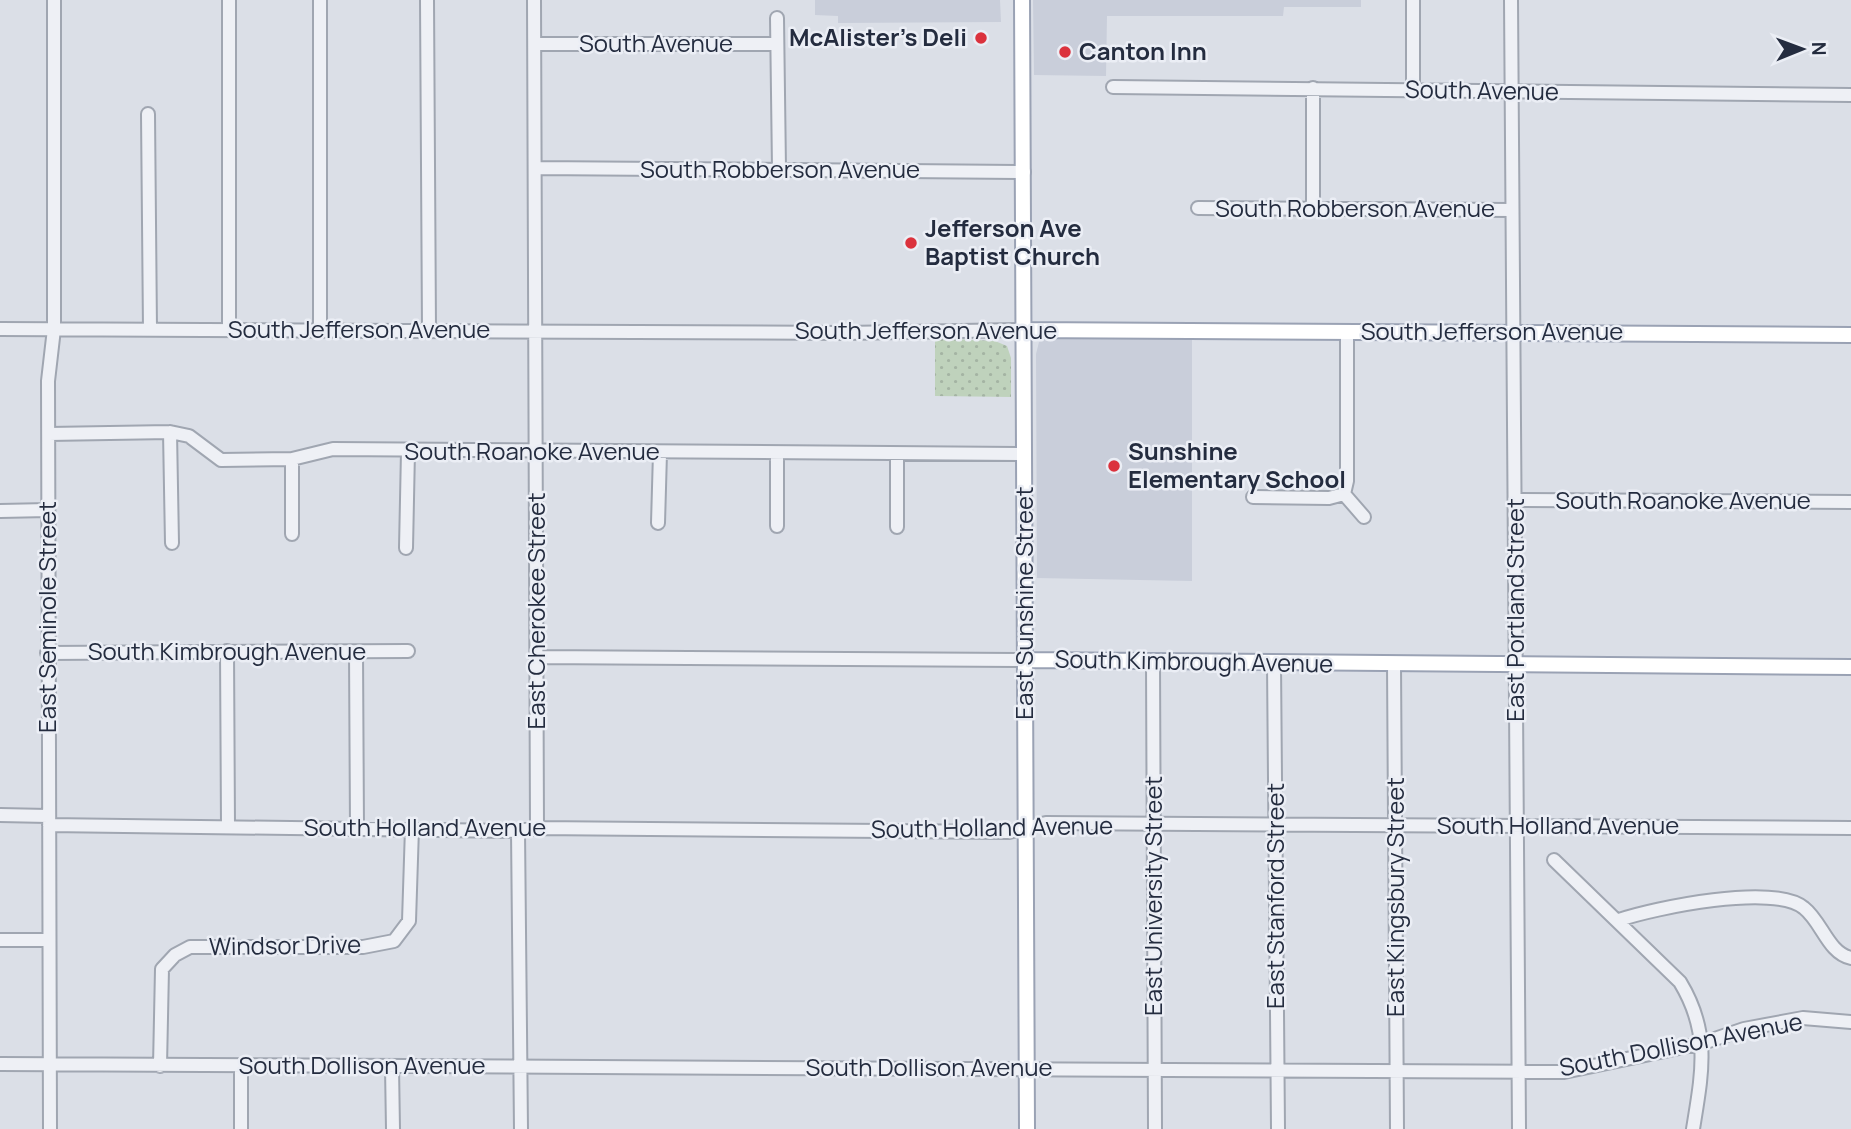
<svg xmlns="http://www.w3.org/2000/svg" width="1851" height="1129" viewBox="0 0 1851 1129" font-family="Manrope,sans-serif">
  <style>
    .built { fill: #c9ceda }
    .grass { fill: url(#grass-dots) }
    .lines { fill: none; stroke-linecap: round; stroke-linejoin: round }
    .minor-casing { stroke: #a0a6b1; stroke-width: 16 }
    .major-casing { stroke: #9aa2b4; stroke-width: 18 }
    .minor { stroke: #eef0f5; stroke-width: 12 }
    .major { stroke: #fff; stroke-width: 14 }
    .poi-dot { fill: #db323d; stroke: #ebeef5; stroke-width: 2.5 }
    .labels { text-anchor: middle; stroke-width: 5; stroke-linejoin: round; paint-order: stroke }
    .poi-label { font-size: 24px; font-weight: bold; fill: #242c3f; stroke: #ebeef5; text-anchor: start }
    .street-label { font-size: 24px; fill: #242c3f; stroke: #ebeef5 }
  </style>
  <defs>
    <pattern id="grass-dots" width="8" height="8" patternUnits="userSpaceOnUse" patternTransform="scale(1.75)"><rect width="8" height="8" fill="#bfd2bc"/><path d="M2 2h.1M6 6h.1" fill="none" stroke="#a4b4a3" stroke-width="1.8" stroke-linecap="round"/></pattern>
  </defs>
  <rect width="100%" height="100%" fill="#dbdfe7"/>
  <path class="built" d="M815,0H1000L1001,22L838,23V16L815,15Z
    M1033,0H1361V7H1284L1283,16H1107L1106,76L1034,75Z
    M1192,335V581L1037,578L1036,354L1039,342L1044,337Z"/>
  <path class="grass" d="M935,338L995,341L1007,346L1011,358V397L935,396Z"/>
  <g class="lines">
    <defs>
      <path id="minor" d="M229,0V330
        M320,0V331
        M427,0L429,330
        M534,0L537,828
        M1413,0V89
        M1511,0L1519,1129
        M777,18L779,169
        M535,44H777
        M1113,87L1851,95
        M148,114L150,330
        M535,168L1024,172
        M1198,208L1512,210
        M1313,209V88
        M0,329L845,333L1025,330
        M170,432L172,543
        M49,434L170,432L189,436L221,460L292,459L333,449L1025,454
        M292,459V534
        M1344,494L1347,481V331
        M1344,494L1364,517
        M1253,497L1329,498L1344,494
        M1515,500L1851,502
        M0,511L48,510
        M658,523L660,453
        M777,526V454
        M897,527V455
        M406,548L408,451
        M227,651L228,826
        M356,652L357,828
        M47,653L408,651
        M537,657L1026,660
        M1153,663L1155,1129
        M1274,663L1278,1129
        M1394,664L1397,1129
        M0,815L48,816
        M49,825L518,831L537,828L1009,832L1046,823L1851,828
        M518,831L521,1129
        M1554,860L1680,982C1711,1033 1702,1073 1693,1129
        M1619,920C1654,908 1774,883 1804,908C1822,922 1828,953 1851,958
        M0,940H48
        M0,1064L1564,1072L1703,1043L1744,1029L1803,1018L1851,1022
        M160,1066L162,969L175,955L190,947H363L394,941L409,921L412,828
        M241,1066V1129
        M392,1067L393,1129
        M50,1129L48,381L54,329V0"/>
      <path id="major" d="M1022,0L1027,1129
        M1025,330L1851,335
        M1026,660L1851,667"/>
    </defs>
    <use href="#minor" class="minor-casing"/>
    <use href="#major" class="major-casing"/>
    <use href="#minor" class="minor"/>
    <use href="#major" class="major"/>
  </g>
  <g class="poi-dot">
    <circle cx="981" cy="38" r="7"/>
    <circle cx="1065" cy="52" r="7"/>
    <circle cx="911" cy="243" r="7"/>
    <circle cx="1114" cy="466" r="7"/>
  </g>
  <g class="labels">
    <g class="poi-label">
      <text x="967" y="46" text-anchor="end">McAlister's Deli</text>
      <text x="1079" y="60">Canton Inn</text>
      <text x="925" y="237">Jefferson Ave<tspan x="925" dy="28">Baptist Church</tspan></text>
      <text x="1128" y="460">Sunshine<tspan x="1128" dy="28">Elementary School</tspan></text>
    </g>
    <g class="street-label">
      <text x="656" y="52">South Avenue</text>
      <text transform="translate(1482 91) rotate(1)" y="8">South Avenue</text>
      <text x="780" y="178">South Robberson Avenue</text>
      <text x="1355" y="217">South Robberson Avenue</text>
      <text x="359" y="338">South Jefferson Avenue</text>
      <text x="926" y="339">South Jefferson Avenue</text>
      <text x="1492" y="340">South Jefferson Avenue</text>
      <text x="532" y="460">South Roanoke Avenue</text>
      <text x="1683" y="509">South Roanoke Avenue</text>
      <text transform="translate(1025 603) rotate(-90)" y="8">East Sunshine Street</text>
      <text transform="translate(1516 610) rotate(-90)" y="8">East Portland Street</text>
      <text transform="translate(537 611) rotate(-90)" y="8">East Cherokee Street</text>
      <text transform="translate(48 617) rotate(-90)" y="8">East Seminole Street</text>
      <text x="227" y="660">South Kimbrough Avenue</text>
      <text transform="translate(1194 662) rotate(1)" y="8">South Kimbrough Avenue</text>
      <text x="1558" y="834">South Holland Avenue</text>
      <text x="425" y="836">South Holland Avenue</text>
      <text transform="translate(992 828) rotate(-1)" y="8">South Holland Avenue</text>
      <text transform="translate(1154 896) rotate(-90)" y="8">East University Street</text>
      <text transform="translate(1276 896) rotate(-90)" y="8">East Stanford Street</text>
      <text transform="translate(1396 897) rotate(-90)" y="8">East Kingsbury Street</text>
      <text transform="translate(285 946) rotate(-1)" y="8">Windsor Drive</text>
      <text transform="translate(1681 1045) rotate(-11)" y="8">South Dollison Avenue</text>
      <text x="362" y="1074">South Dollison Avenue</text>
      <text x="929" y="1076">South Dollison Avenue</text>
    </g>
  </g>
  <g transform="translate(1802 49) rotate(89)" stroke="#ebeef5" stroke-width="5" paint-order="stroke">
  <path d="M0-5L12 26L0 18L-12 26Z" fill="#242c3f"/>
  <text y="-10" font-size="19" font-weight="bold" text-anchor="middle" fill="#242c3f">N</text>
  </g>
</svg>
